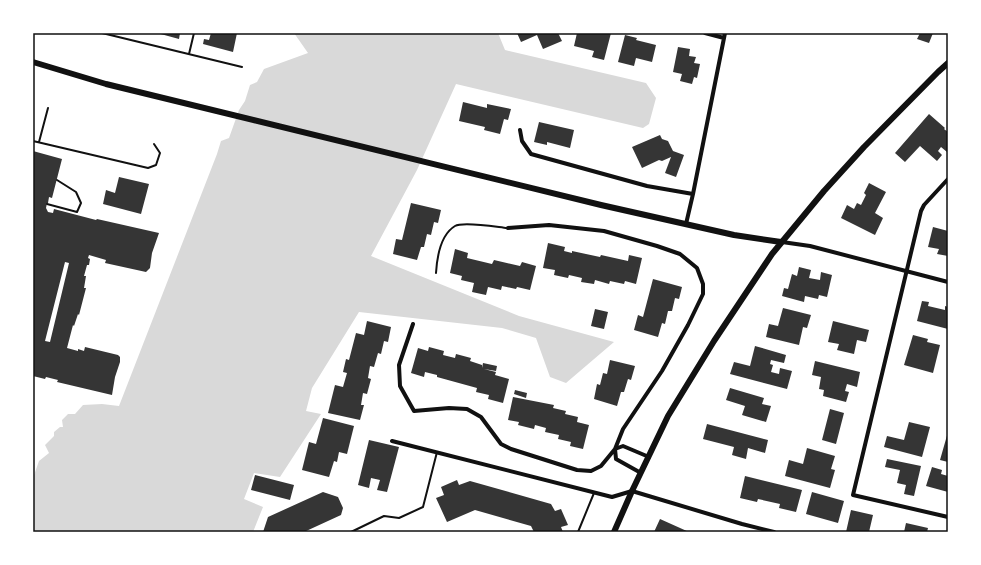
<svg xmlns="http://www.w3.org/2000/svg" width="981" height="565" viewBox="0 0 981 565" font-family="'PT Sans Narrow',sans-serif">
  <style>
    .water { fill: #d9d9d9 }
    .building { fill: #353535; fill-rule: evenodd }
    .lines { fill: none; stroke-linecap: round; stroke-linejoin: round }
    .service { stroke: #111; stroke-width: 2 }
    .minor { stroke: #111; stroke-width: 4 }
    .secondary { stroke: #111; stroke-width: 6 }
    .neatline { fill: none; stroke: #111; stroke-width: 1.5 }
  </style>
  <rect width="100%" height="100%" fill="#fff"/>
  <path class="water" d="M294,33H498L505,50L646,83L656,98L649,124L643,128L456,84L417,170L371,256L519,316L614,342L566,383L550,377L536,338L502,328L359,312L312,388L306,411L321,414L280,477L254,473L244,499L263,507L253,532H33V478L39,461L49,453L45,445L54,436V432L60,427H63L62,420L68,414H75L83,405L102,404L119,406L217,154L221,141L229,138L239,110L245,101L250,85L257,82L264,69L308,53Z"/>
  <path class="building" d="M157,33H180L179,39Z
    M211,33H237L233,52L203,44L204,39L209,40Z
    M517,33H558L562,41L543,49L537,35L521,42Z
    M577,33H611L604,60L592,57L594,51L574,46Z
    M920,33H933L929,43L917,39Z
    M625,35L637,38L636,40L656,45L652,62L636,58L634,66L618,62Z
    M678,47L690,49L689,56L696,57L694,63L700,64L697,78L694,77L692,84L680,81L682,74L673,72Z
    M463,102L487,108V104L511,109L508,120L504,119L500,134L484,130L485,127L459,121Z
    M929,114L945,128L944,129L948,132V151L947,152L941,147L938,151L942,155L937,161L920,146L905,162L895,153Z
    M539,122L574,130L570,148L547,142V145L534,142Z
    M660,135L662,139L668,141L673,151L684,155L676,177L665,173L671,157L662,161L659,160L642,168L632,147Z
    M33,151L62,159L52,198L49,197L48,203H47L46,208L48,212L53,213L54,209L96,220L97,219L159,233L152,253L150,268L146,272L105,263L106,260L89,255L88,258L90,259L89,265H87L84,276H86L84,288H86L79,315L78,314L74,326L73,325L67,348L78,351V349L84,351L85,347L118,355L120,357V362L115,377L112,395L57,382L58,380L46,377L45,379L33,376ZM65,262L69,263L50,342L45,341Z
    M119,177L149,184L141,214L103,204L106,190L115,193Z
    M869,183L886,192L875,213L883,218L875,235L841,218L847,205L854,209L857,203L861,205L866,195L864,193Z
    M411,203L441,210L438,223L434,222L431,235L427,234L424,247H421L417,260L393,254L396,239L402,240Z
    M933,227L948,231V256L937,254L939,249L928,247Z
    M548,243L565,247L564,251L572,253V251L600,257L601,255L628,261L629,255L642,258L636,284L625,281L624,284L610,281L609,284L595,280L594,284L581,282L582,278L569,275L568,278L554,275L555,270L543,268Z
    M455,249L468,253L467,258L492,264L494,260L520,266L522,262L536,266L530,290L517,287L516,289L502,286L501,290L488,287L486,295L472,292L474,283L461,280L462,276L450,273Z
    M799,267L811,270L809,278L820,280L821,272L832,275L827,297L819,295L818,299L805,296L804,302L782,296L784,288L788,289L792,274L797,276Z
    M653,279L682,287L679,299L675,298L672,311H668L665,324L662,323L658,337L634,330L638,315L643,317Z
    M922,301L929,302L928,306L945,310V306L948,307V329L917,321Z
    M783,308L811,315L807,328L803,327L799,345L766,337L769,324L778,326Z
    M595,309L608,312L604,329L591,326Z
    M367,321L391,327L388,342L384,341L381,354L378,353L374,367L370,366L368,378L371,379L367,394L363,393L361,405H364L360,420L328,413L335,385L343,387L347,373L343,372L346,359L349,360L356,333L364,335Z
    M833,321L869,330L866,342L857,340L854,354L837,350L839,344L828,342Z
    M913,335L928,339L927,342L940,345L933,373L904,365Z
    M755,346L786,355L784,363L771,360L770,364L773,365L771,372L779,374L780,368L792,371L787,389L730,374L734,362L750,366Z
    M429,347L444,351L443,355L455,358L456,354L471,358L470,361L482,365V368L483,363L497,366L496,371L484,369L496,372L495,375L509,379L503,403L488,399L489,395L476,392L477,388L437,377V375L425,372L424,377L411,373L418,348L428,351Z
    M610,360L635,366L631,380L628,379L624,392H621L617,406L594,399L597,384L600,385L603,373L607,374Z
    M815,361L860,372L857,387L847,384L845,391L849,392L846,402L823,396L824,390L819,389L821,377L812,375Z
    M730,388L764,398L762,404L771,406L766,422L742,415L745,406L726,400Z
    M515,390L527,393L526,398L514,394Z
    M513,397L554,405L553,408L566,411L565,414L578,417L577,422L589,425L583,449L570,446L571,442L558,439L559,435L545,432L546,428L535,425L534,429L518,425L519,422L508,420Z
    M830,409L844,413L836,444L822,440Z
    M323,418L354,426L347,454L339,452L337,462L334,461L329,477L302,470L309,442L316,444Z
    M909,422L930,427L922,457L884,447L887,436L904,440Z
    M707,424L768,440L765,453L748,448L746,459L732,455L734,447L703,439Z
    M948,432V462L940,460Z
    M369,440L399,447L387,492L377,490L380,480L371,478L369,488L358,485Z
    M807,448L835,456L831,469L835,470L830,488L785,476L789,460L803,464Z
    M887,459L921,466L914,496L904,494L906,485L897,483L900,470L885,467Z
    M932,467L942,470L941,474L948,476V492L926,486Z
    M255,475L294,485L290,500L251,490Z
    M745,476L802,490L796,512L779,508L780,504L758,499L757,502L740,498Z
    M457,480L459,485L470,481L551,504L555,511L561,509L568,525L561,527L563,532H534L531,526L475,510L447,522L436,498L444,495L441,487Z
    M323,492L338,497L343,508L341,515L304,532H263L268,517Z
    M812,492L844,501L838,523L806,514Z
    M851,510L873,515L869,532H846Z
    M660,519L689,532H654Z
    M906,523L928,528L927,532H904Z"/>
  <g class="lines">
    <path class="service" d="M102,33L242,67
      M189,54L194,33
      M33,141L148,168L156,165L160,153L154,144
      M39,142L48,108
      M47,204L77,212L81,203L76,192L57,180
      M436,273C437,257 440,235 455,226C463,221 497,227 507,228
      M351,532L384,516L399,518L423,507L437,452
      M578,532L594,493"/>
    <path class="minor" d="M705,33L724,38
      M520,130L522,141L531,154L647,186L693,194
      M948,179L924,205L921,211L853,495L948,517
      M686,224L693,194L725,33
      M782,242L810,246L948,282
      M413,324L399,365L400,386L414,411L449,408L467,409L481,417L501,444L511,449L577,470L591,471L601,466L615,449L623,429L662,371L688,325L703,294V284L697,268L680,254L657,246L604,231L549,225L508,228
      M392,441L612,497L632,491L742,524L774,532
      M641,473L616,459L615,449L623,446L649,457"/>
    <path class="secondary" d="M33,62L106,84L601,205L734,235L781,242
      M614,532L632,491L668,416L714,341L772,254L824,191L864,147L938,72L948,63"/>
  </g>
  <rect width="981" height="565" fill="none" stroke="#ffffff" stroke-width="68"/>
  <rect x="34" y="34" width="913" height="497" class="neatline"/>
</svg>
